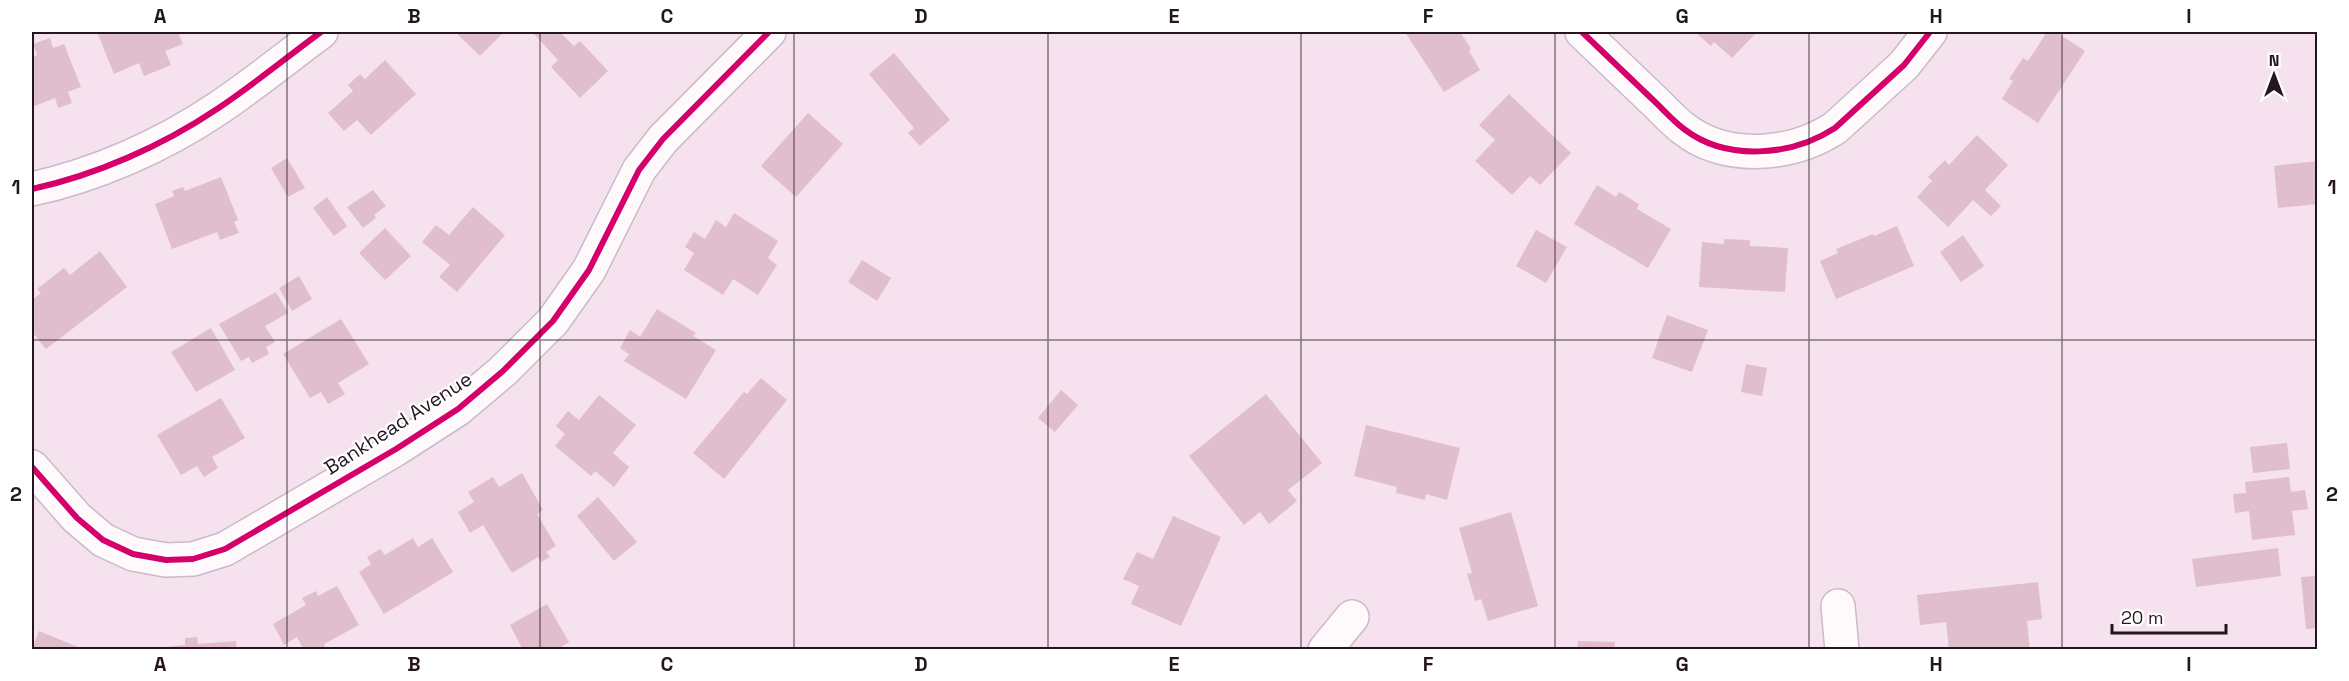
<svg xmlns="http://www.w3.org/2000/svg" width="2349" height="681" viewBox="0 0 2349 681" font-family="'Space Grotesk',sans-serif">
  <style>
    .building { fill: #e1becc }
    .lines { fill: none; stroke-linecap: round; stroke-linejoin: round }
    .minor-casing { stroke: #cbbbc5; stroke-width: 36 }
    .minor { stroke: #fefafc; stroke-width: 33 }
    .cycleway-casing { stroke: #fff; stroke-width: 10 }
    .cycleway { stroke: #d6006c; stroke-width: 6 }
    .grid { fill: none; stroke: #24161f; stroke-width: 1.5; stroke-opacity: 0.55 }
    .labels { text-anchor: middle; stroke-width: 4.5; stroke-linejoin: round; paint-order: stroke }
    .street-label { font-size: 20px; fill: #24161f; stroke: #fff }
    .neatline { fill: none; stroke: #24161f; stroke-width: 2 }
    .grid-label { font-size: 20px; text-anchor: middle; font-weight: bold; fill: #24161f }
  </style>
  <rect width="100%" height="100%" fill="#f6e1ee"/>
  <path class="building" d="M97,32H178L183,44L165,51L171,65L144,76L139,63L114,74Z
    M455,32H504L480,56Z
    M537,32H560L574,46L580,41L608,71L580,98L551,67L558,60L534,34Z
    M1405,32H1460L1471,49L1469,51L1480,70L1444,92Z
    M1695,32H1757L1732,58L1714,42L1711,46Z
    M2047,32H2056L2085,51L2038,123L2002,99L2013,81L2009,79L2023,58L2028,61Z
    M50,38L53,48L64,44L81,87L68,92L72,103L58,108L55,98L32,107V57L37,55L33,44Z
    M894,53L950,120L920,146L908,133L914,128L869,74Z
    M385,60L416,94L371,135L357,120L344,131L328,113L353,91L348,85L360,74L365,79Z
    M1509,94L1571,153L1540,185L1530,176L1512,195L1475,161L1495,140L1479,125Z
    M808,113L843,144L796,197L761,166Z
    M1977,135L2008,165L1985,190L2001,206L1991,216L1973,200L1948,227L1917,197L1932,181L1928,177L1945,160L1949,165Z
    M287,158L305,188L288,197L271,168Z
    M2317,161L2318,204L2278,208L2274,166Z
    M221,177L238,220L234,222L239,233L220,240L217,232L172,249L155,204L174,196L172,191L183,187L185,191Z
    M1597,185L1616,197L1619,192L1639,204L1637,209L1671,229L1648,268L1574,224Z
    M373,190L386,206L374,215L376,218L363,228L347,207Z
    M327,197L347,226L334,236L313,208Z
    M473,207L505,235L457,292L439,277L450,265L422,242L436,225L449,235Z
    M734,213L778,241L768,258L777,265L758,295L733,279L723,295L684,270L694,253L685,247L694,232L705,239L716,220L726,227Z
    M1897,226L1914,266L1836,299L1820,261L1838,253L1836,249L1873,234L1874,236Z
    M385,228L411,256L385,280L359,253Z
    M1536,230L1567,247L1546,283L1516,266Z
    M1963,235L1984,266L1961,282L1940,252Z
    M1724,239L1750,240V246L1788,248L1785,292L1699,287L1702,242L1724,244Z
    M100,251L127,287L46,349L33,333L32,334V300L41,293L37,289L64,268L70,275Z
    M862,260L891,278L877,301L848,282Z
    M299,276L312,299L292,311L279,288Z
    M276,292L288,313L265,326L275,342L266,347L269,354L252,363L249,357L241,361L219,324Z
    M657,309L696,333L693,336L716,350L686,399L624,361L629,354L620,348L630,330L640,337Z
    M1667,315L1708,330L1692,372L1652,358Z
    M341,319L369,364L338,383L345,394L328,404L321,392L310,398L283,354Z
    M211,328L235,370L196,392L171,352Z
    M1746,364L1767,368L1762,396L1741,392Z
    M761,378L787,400L724,479L693,453L744,392L747,394Z
    M1061,390L1078,405L1055,432L1038,418Z
    M1266,394L1322,463L1288,490L1297,501L1269,524L1260,512L1244,525L1189,456Z
    M599,395L636,425L613,453L629,467L614,487L595,471L591,476L555,446L565,434L556,426L568,411L579,420Z
    M221,398L245,438L212,457L218,468L204,477L197,466L181,475L157,435Z
    M1366,425L1460,448L1447,500L1426,494L1425,500L1396,493L1397,487L1354,476Z
    M2287,443L2290,469L2253,473L2250,447Z
    M522,473L543,510L537,514L556,546L546,552L550,557L541,562L538,557L512,573L483,525L470,533L458,512L474,502L468,492L493,477L499,487Z
    M2289,477L2291,492L2305,490L2308,509L2292,511L2295,535L2252,540L2249,511L2235,513L2233,494L2246,493L2245,482Z
    M598,497L637,542L614,561L577,516Z
    M1511,512L1538,606L1488,621L1481,599L1475,601L1467,574L1472,573L1459,528Z
    M1173,516L1221,537L1181,626L1131,604L1139,586L1123,579L1137,552L1153,559Z
    M413,538L418,547L432,538L453,572L384,614L359,572L371,564L367,557L380,549L385,555Z
    M2278,548L2281,576L2196,587L2192,559Z
    M2314,572H2318V628L2306,629L2301,577L2315,576Z
    M2038,582L2042,619L2027,621L2030,650H1949L1946,622L1920,625L1917,595Z
    M337,586L359,625L324,644L326,650H304L297,637L284,645L273,624L306,605L302,598L316,591L318,596Z
    M547,604L569,642L556,650H523L510,625Z
    M39,631L83,649V650H32Z
    M197,637L198,644L236,641L237,650H165V647L185,645V638Z
    M1578,641L1615,642L1614,650H1577Z"/>
  <g class="lines">
    <defs>
      <path id="minor" d="M1582,32C1605,54 1628,76 1651,98C1662,108 1672,120 1684,129C1727,162 1792,156 1835,128L1904,65L1930,32
        M32,189C96,175 162,146 217,109C253,85 287,57 321,32
        M32,467L77,518L103,540L133,554L166,560L193,559L225,549L396,449L458,409L503,371L553,321L589,270L639,170L663,139L769,32
        M1838,606L1842,650
        M1325,650L1352,617"/>
    </defs>
    <use href="#minor" class="minor-casing"/>
    <use href="#minor" class="minor"/>
    <defs>
      <path id="cycleway" d="M1582,32C1605,54 1628,76 1651,98C1662,108 1672,120 1684,129C1727,162 1792,156 1835,128L1904,65L1930,32
        M32,189C96,175 162,146 217,109C253,85 287,57 321,32
        M32,467L77,518L103,540L133,554L166,560L193,559L225,549L396,449L458,409L503,371L553,321L589,270L639,170L663,139L769,32"/>
    </defs>
    <use href="#cycleway" class="cycleway-casing"/>
    <use href="#cycleway" class="cycleway"/>
  </g>
  <path class="grid" d="M287,32V650M540,32V650M794,32V650M1048,32V650M1301,32V650M1555,32V650M1809,32V650M2062,32V650M32,340H2318"/>
  <g class="labels">
    <g class="street-label">
      <text transform="translate(398 423) rotate(-33)" y="7">Bankhead Avenue</text>
    </g>
  </g>
  <rect width="2349" height="681" fill="none" stroke="#ffffff" stroke-width="66"/>
  <g transform="translate(2274 75)" stroke="#ffffff" stroke-width="4.5" paint-order="stroke">
  <path d="M0-4.5L10 22L0 15L-10 22Z" fill="#24161f"/>
  <text y="-9" font-size="16" font-weight="bold" text-anchor="middle" fill="#24161f">N</text>
  </g>
  <path d="M2112 624v9h114v-9" fill="none" stroke="#24161f" stroke-width="3"/>
  <text x="2121" y="624" font-size="18" fill="#24161f" stroke="#ffffff" stroke-width="4.5" paint-order="stroke">20 m</text>
  <rect x="33" y="33" width="2283" height="615" class="neatline"/>
  <g class="grid-label">
    <text x="160" y="23">A</text>
    <text x="414" y="23">B</text>
    <text x="667" y="23">C</text>
    <text x="921" y="23">D</text>
    <text x="1174" y="23">E</text>
    <text x="1428" y="23">F</text>
    <text x="1682" y="23">G</text>
    <text x="1936" y="23">H</text>
    <text x="2189" y="23">I</text>
    <text x="16" y="194">1</text>
    <text x="2332" y="194">1</text>
    <text x="16" y="501">2</text>
    <text x="2332" y="501">2</text>
    <text x="160" y="671">A</text>
    <text x="414" y="671">B</text>
    <text x="667" y="671">C</text>
    <text x="921" y="671">D</text>
    <text x="1174" y="671">E</text>
    <text x="1428" y="671">F</text>
    <text x="1682" y="671">G</text>
    <text x="1936" y="671">H</text>
    <text x="2189" y="671">I</text>
  </g>
</svg>
